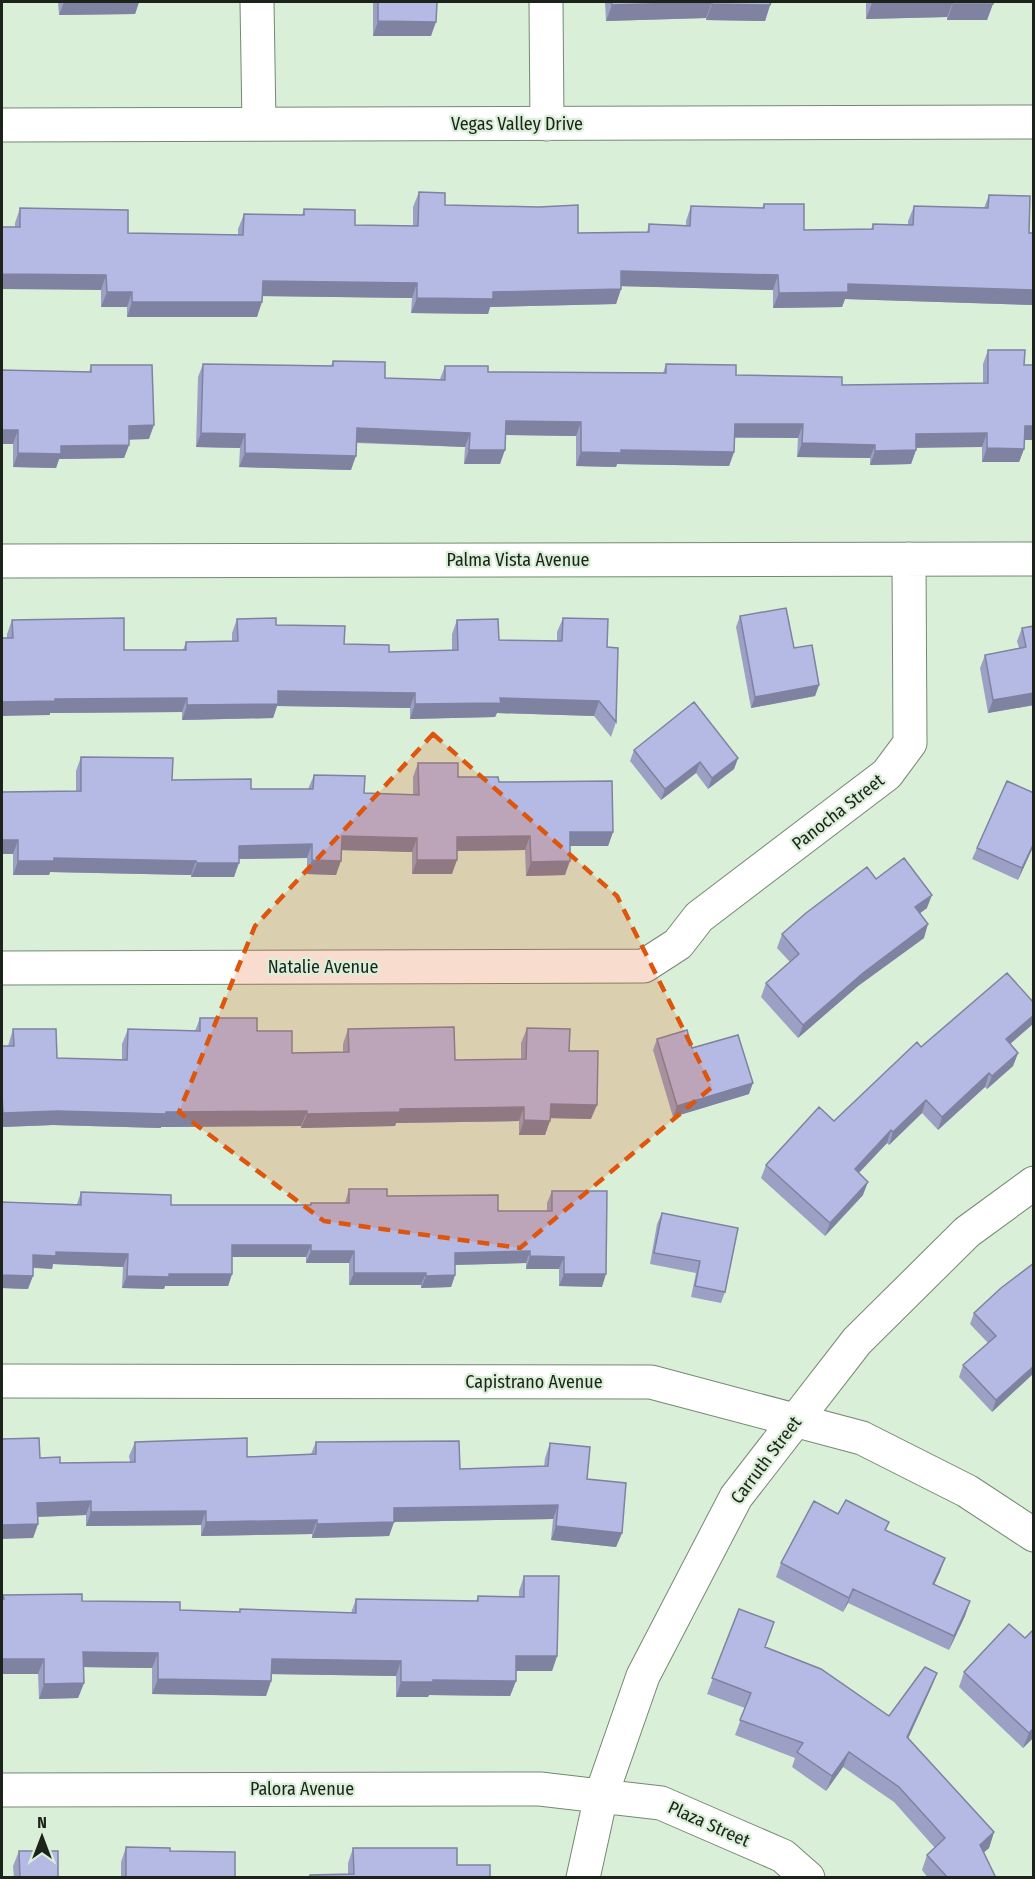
<svg xmlns="http://www.w3.org/2000/svg" width="1035" height="1879" viewBox="0 0 1035 1879" font-family="'Fira Sans Condensed',sans-serif">
  <style>
    .lines { fill: none; stroke-linecap: round; stroke-linejoin: round }
    .minor-casing { stroke: #758873; stroke-width: 35 }
    .minor { stroke: #fff; stroke-width: 33 }
    .wall { fill: #9ca0c4 }
    .shaded-wall { fill: #7f82a0 }
    .building { fill: #b5bae4; stroke: #7f82a0; stroke-width: 1.5 }
    .marked { fill: #de560d; fill-opacity: 0.2; stroke: #de560d; stroke-width: 4.5; stroke-dasharray: 12 8; stroke-linejoin: round }
    .labels { text-anchor: middle; stroke-width: 4.5; stroke-linejoin: round; paint-order: stroke }
    .street-label { font-size: 18px; fill: #1b231a; stroke: #daefd7 }
  </style>
  <rect width="100%" height="100%" fill="#daefd7"/>
  <g class="lines">
    <defs>
      <path id="minor" d="M257,2L259,124
        M546,2L547,124
        M2,125L1034,122
        M2,561L1034,559
        M2,968L644,966L678,944L699,917L887,774L910,743L909,559
        M2,1381L651,1382L862,1438L967,1491L1034,1535
        M2,1790L540,1789L661,1803L783,1856L808,1878
        M583,1878L601,1796L643,1676L736,1497L857,1341L967,1232L1034,1183"/>
    </defs>
    <use href="#minor" class="minor-casing"/>
    <use href="#minor" class="minor"/>
  </g>
  <path class="wall" d="M58,2H139L135,14L59,15Z
    M373,2H437L431,36H373Z
    M605,2H771L765,21L706,20V18L606,21Z
    M866,2H1034V3H993L987,20H947V17L866,19Z
    M419,192L445,205L578,233L647,232L649,224L686,225V221L691,206L762,208L764,204L804,230L871,229L873,224L908,225V221L914,206L984,208L989,195L1029,233H1034V305L845,299L842,307L773,308V290L621,286V289L616,304L490,307L488,314L411,313L412,298L262,296L257,317H127V307H101V290L15,227V223L20,208L128,233L238,235V229L244,214L302,215L304,209L355,225L413,226V207Z
    M988,350L1024,440V449L1019,462H982V447H916V450L911,464L870,465V458L797,457L798,438H735L734,452L729,466L617,464L616,467L576,466V436L506,435L500,464H464L465,447L356,443L351,470L239,467L240,448L196,447L198,377L203,364L331,366L333,361L385,378L440,379L445,366L488,372L663,373L666,364L736,375L842,385L983,383V364Z
    M91,365L149,439H129V445L124,458L59,459L56,468L13,467V444H2V370L89,372Z
    M740,616L794,648L819,685L815,696L751,708L736,627Z
    M563,618L607,647L616,722L611,737L594,716L497,713L495,717L410,719V708L277,706L273,718L182,720V712L50,713V715L7,638V634L12,620L124,650H183L186,642L232,641V633L237,619L276,625L344,644L389,652L452,650V634L457,620L499,640L557,641V632Z
    M1034,626V705L988,713L980,668L985,655L1019,648L1017,641L1022,628Z
    M634,750L738,758L734,769L708,789L696,773L661,800L630,761Z
    M81,757L172,780L251,789H308L314,775L364,793L413,795V777L418,763L458,777L499,782L613,832L608,846H570L565,875L526,876L525,850L457,851L452,874H412V852L342,850L336,875L307,874V858L239,859L234,877H191V875L50,872L49,875H13V854H2L76,791V771Z
    M1034,793V845L1018,880L972,859L977,848Z
    M876,879L927,908L920,913L924,938L858,986L798,1038L761,997L766,983L790,962L777,948L782,934Z
    M1034,1003V1023L1010,1044L1018,1053L1013,1066L987,1089L985,1087L938,1130L922,1113L889,1145L887,1143L859,1173L863,1195L825,1236L761,1178L766,1165L834,1121L921,1047Z
    M200,1018L257,1031L292,1053L343,1052V1044L348,1029L455,1060H521V1043L527,1028L569,1051L591,1119L550,1118L545,1135H519V1121L396,1123L395,1126L301,1128V1126L161,1127V1128L53,1125L2,1127V1046H8L13,1029L57,1058L122,1060V1044L128,1029L195,1031Z
    M657,1039L692,1048L749,1094L673,1117L653,1050Z
    M349,1189L387,1196L498,1211H547V1203L552,1191L602,1287L559,1286V1269H526V1263L455,1265V1275L451,1287L421,1288V1285H349V1263H306V1257H232V1274L228,1286H165L164,1289L122,1288L123,1267L53,1264L52,1269L33,1268L28,1289L2,1288V1202L77,1204L81,1192L171,1205H310L311,1203H345Z
    M662,1213L725,1292L721,1303L691,1297L696,1273L650,1264L657,1224Z
    M1034,1263V1373L992,1412L959,1377L963,1365L988,1343L970,1324L974,1313Z
    M135,1442L247,1457L311,1454L316,1442L460,1469L544,1467L545,1458L550,1443L587,1479L622,1533L616,1547L551,1540L553,1519L394,1522L389,1536L312,1538V1534L201,1536V1525L86,1526V1515L37,1517L38,1524L33,1538L40,1458L60,1463L130,1462L129,1456Z
    M838,1514L889,1522L886,1530L945,1558L934,1585L970,1601L965,1616L949,1650L848,1603L843,1612L776,1577L781,1563Z
    M524,1576L557,1656L552,1671H516V1681L510,1696L429,1695L428,1697H396V1676L272,1674L271,1681L266,1696L152,1694V1668L83,1667L84,1683L78,1698L39,1699L38,1674L2,1599L3,1595L82,1601L180,1610L239,1612L240,1609L351,1613L356,1599L476,1601L478,1596L519,1597V1591Z
    M739,1609L765,1647L889,1716L937,1673L931,1688L908,1738L994,1832L989,1848L984,1852L996,1878H928L922,1870L927,1855L935,1848L894,1802L843,1767L826,1791L792,1767L795,1758L735,1735L745,1708L707,1694Z
    M1025,1638L1034,1737L1023,1748L959,1687L964,1672Z
    M126,1847L170,1851L235,1878H121V1862Z
    M353,1848L457,1865L490,1878H309L310,1875L348,1874V1863Z
    M19,1851L58,1878H14L13,1866Z"/>
  <path class="shaded-wall" d="M64,2H139L135,14L59,15Z
    M712,2L706,18L606,21L612,5Z
    M932,2H953L947,17L866,19L872,3Z
    M987,2H1034V3H987Z
    M712,4L770,5L765,21L706,20Z
    M953,4H993L987,20H947Z
    M378,21L436,22L431,36H373Z
    M621,271L778,275L773,290L615,286Z
    M2,274L106,275L101,290L2,289Z
    M263,281L417,283L412,298L257,296Z
    M848,284L1034,290V305L845,299L842,307L773,308L779,293Z
    M621,289L616,304L490,307L488,314L411,313L417,298L493,292Z
    M107,292H132L127,307H101Z
    M132,302H262L257,317H127Z
    M506,421L581,422L576,436L501,435Z
    M735,424H803L798,438L730,437Z
    M154,425L149,439L124,440L129,426Z
    M1025,426H1034V440H1020Z
    M357,428L470,433L465,447L352,442Z
    M2,430H18L13,444H2Z
    M201,433L245,434L240,448L196,447Z
    M987,433L982,447L911,448L916,434Z
    M802,443L875,445L870,458L797,457Z
    M129,445L124,458L59,459L56,468L13,467L18,453L61,446Z
    M987,448L1024,449L1019,462H982Z
    M469,450H505L500,464H464Z
    M621,450L734,452L729,466L617,464L616,467L576,466L581,452Z
    M916,450L911,464L870,465L875,451Z
    M245,453L356,456L351,470L239,467Z
    M819,685L815,696L751,708L755,697Z
    M278,691L415,693L410,708L277,706L273,718L182,720L187,705Z
    M1034,693V705L988,713L993,700Z
    M187,698L182,712L50,713V715L2,716V702L55,699Z
    M500,698L599,701L594,716L497,713L495,717L410,719L415,704Z
    M738,758L734,769L708,789L712,778Z
    M700,762L696,773L661,800L665,789Z
    M570,832H613L608,846H565Z
    M342,836L417,838L412,852L337,850Z
    M530,836L525,850L452,851L457,837Z
    M2,840H18L13,854H2Z
    M1034,843V845L1018,880L1022,868Z
    M312,844L307,858L234,859L239,846Z
    M54,858L196,861L191,875L50,872L49,875H13L18,861Z
    M312,860L341,861L336,875L307,874Z
    M417,860H457L452,874H412Z
    M570,861L565,875L526,876L531,862Z
    M197,863H239L234,877H191Z
    M932,895L927,908L911,920L915,907Z
    M928,924L924,938L858,986L798,1038L803,1025L863,973Z
    M1034,1015V1023L1001,1052L1006,1039Z
    M1018,1053L1013,1066L987,1089L992,1076Z
    M989,1073L985,1087L938,1130L942,1117Z
    M753,1083L749,1094L673,1117L677,1106Z
    M926,1100L922,1113L889,1145L893,1132Z
    M551,1104L597,1105L591,1119L546,1118Z
    M524,1107L519,1121L396,1123L395,1126L301,1128L307,1114L400,1109Z
    M58,1111L166,1112L307,1111L301,1126L161,1127V1128L53,1125L2,1127V1116L3,1113Z
    M524,1120L550,1121L545,1135H519Z
    M891,1130L887,1143L850,1182L855,1169Z
    M868,1182L863,1195L825,1236L830,1223Z
    M232,1245H311L306,1257H228Z
    M311,1251H354L349,1263H306Z
    M530,1251L526,1263L450,1265L455,1253Z
    M56,1252L128,1254L123,1267L53,1264L52,1269L29,1267L33,1255Z
    M530,1256L564,1257L559,1269H526Z
    M354,1273H426L421,1285H349Z
    M169,1274H232L228,1286H165L164,1289L122,1288L127,1276Z
    M564,1274H606L602,1287L559,1286Z
    M2,1275L33,1276L28,1289L2,1288Z
    M455,1275L451,1287L421,1288L426,1276Z
    M1034,1366V1373L992,1412L996,1400Z
    M91,1501L86,1515L32,1517L37,1503Z
    M558,1505L553,1519L389,1522L394,1508Z
    M206,1511L201,1525L86,1526L91,1512Z
    M317,1520L312,1534L201,1536L206,1522Z
    M394,1522L389,1536L312,1538L317,1524Z
    M38,1524L33,1538L2,1539V1525Z
    M556,1526L622,1533L616,1547L551,1540Z
    M945,1558L940,1572L928,1598L933,1584Z
    M853,1589L848,1603L843,1612L849,1598Z
    M970,1601L965,1616L949,1650L954,1636Z
    M83,1652L158,1653L152,1668L78,1667Z
    M516,1656H557L552,1671H511Z
    M2,1659H44L38,1674H2Z
    M272,1659L401,1661L396,1676L266,1674Z
    M937,1673L931,1688L902,1752L907,1737Z
    M158,1679L271,1681L266,1696L152,1694Z
    M433,1680L516,1681L510,1696L429,1695L428,1697H396L401,1682Z
    M84,1683L78,1698L39,1699L44,1684Z
    M1034,1728V1737L1023,1748L1029,1733Z
    M849,1752L843,1767L826,1791L832,1776Z
    M994,1832L989,1848L975,1860L980,1845Z"/>
  <path class="building" d="M378,2H437L436,22L378,21Z
    M611,2H771L770,5L712,4V2L612,5Z
    M872,2H932L872,3Z
    M953,2H993V4H953Z
    M419,192L445,193V205L539,207L578,205V233L649,232V224L690,226L691,206L764,208V204H804V230L873,229V224L913,225L914,206L988,208L989,195L1030,196L1029,233H1034V290L848,284V292L779,293L778,275L621,271V289L493,292V299L417,298V283L263,281L262,302H132V292H107L106,275L2,274V227H20V208L128,210V233L243,235L244,214L304,215V209L355,210V225L418,226Z
    M988,350H1025L1024,365H1034V426H1025L1024,449L987,448V433L916,434V450L875,451V445L802,443L803,424H735L734,452L621,450V453L581,452V422L506,421L505,450H469L470,433L357,428L356,456L245,453V434L201,433L203,364L333,366V361L385,362V378L445,380V366H488V372L666,373V364L736,365V375L842,377V385L988,383Z
    M91,365H152L154,425L129,426V445L61,446V454L18,453V430H2V370L91,372Z
    M786,608L794,648L812,645L819,685L755,697L740,616Z
    M124,618V650H186V642L238,641L237,619L276,618V625L345,626L344,644L389,645V652L458,650L457,620L498,619L499,640L562,641L563,618L608,619L607,647L618,648L616,722L599,701L500,698L501,703L415,704V693L278,691V704L187,705V698L55,699V701L2,702V638H13L12,620Z
    M1034,626V693L993,700L985,655L1026,647L1022,628Z
    M694,702L738,758L712,778L700,762L665,789L634,750Z
    M81,757L173,758L172,780L251,779V789H313L314,775L365,776L364,793L419,795L418,763H458V777H498L499,782L612,781L613,832H570V861L531,862L530,836L457,837V860H417V838L342,836L341,861L312,860V844L239,846V863H197L196,861L54,858V861H18V840H2V792L81,791Z
    M1007,781L1034,793V843L1022,868L977,848Z
    M904,858L932,895L915,907L928,924L863,973L803,1025L766,983L799,954L782,934L806,913L867,867L876,879Z
    M1007,973L1034,1003V1015L1006,1039L1018,1053L992,1076L989,1073L942,1117L926,1100L893,1132L891,1130L855,1169L868,1182L830,1223L766,1165L819,1107L834,1121L917,1042L921,1047Z
    M200,1018H257V1031H292V1053L349,1052L348,1029L454,1027L455,1060L526,1059L527,1028L570,1029L569,1051H598L597,1105L551,1104L550,1121L524,1120V1107L400,1109V1112L307,1114V1111L166,1112V1114L58,1111L3,1113L2,1096V1046H14L13,1029H56L57,1058L127,1060L128,1029L200,1031Z
    M687,1030L692,1048L738,1035L753,1083L677,1106L657,1039Z
    M349,1189H387V1196L498,1195V1211H552V1191H607L606,1274H564V1257L530,1256V1251L455,1253V1275L426,1276V1273H354V1251H311V1245H232V1274H169V1277L127,1276L128,1254L56,1252V1256L33,1255V1276L2,1275V1202L81,1205V1192L171,1195V1205H311V1203H349Z
    M662,1213L738,1228L725,1292L695,1286L700,1261L654,1253Z
    M1034,1263V1366L996,1400L963,1365L996,1336L974,1313L1001,1288Z
    M39,1438L40,1458L60,1457V1463L135,1462V1442L247,1438V1457L316,1454V1442L459,1441L460,1469L548,1466L550,1443L590,1447L587,1479L626,1483L622,1533L556,1526L558,1505L394,1508V1522L317,1524V1520L206,1522V1511L91,1512V1501L37,1503L38,1524L2,1525V1439Z
    M846,1500L889,1522L885,1530L945,1558L933,1584L970,1601L954,1636L853,1589L849,1598L781,1563L814,1501L838,1514Z
    M524,1576H559L557,1656H516V1681L433,1680V1682H401V1661L272,1659L271,1681L158,1679V1653L83,1652L84,1683L44,1684V1659H2V1599H4L3,1595L82,1594V1601L180,1602V1610L240,1612V1609L356,1613V1599L478,1601V1596L524,1597Z
    M739,1609L774,1622L765,1647L821,1669L889,1716L925,1667L937,1673L907,1737L994,1832L980,1845L996,1878H948L927,1855L945,1838L899,1787L849,1752L832,1776L797,1752L803,1743L740,1720L751,1693L712,1678Z
    M1009,1624L1025,1638L1034,1629V1728L1029,1733L964,1672Z
    M126,1847L170,1848V1851L235,1852V1878H126Z
    M353,1848H457V1865H490V1878H310V1875L354,1874Z
    M19,1851H58V1878H20Z"/>
  <path class="marked" d="M433,734L617,896L712,1087L520,1248L324,1221L179,1112L255,926Z"/>
  <g class="labels">
    <g class="street-label">
      <text x="517" y="130">Vegas Valley Drive</text>
      <text x="518" y="566">Palma Vista Avenue</text>
      <text transform="translate(838 812) rotate(-38)" y="6">Panocha Street</text>
      <text x="323" y="973">Natalie Avenue</text>
      <text x="534" y="1388">Capistrano Avenue</text>
      <text transform="translate(766 1460) rotate(-53)" y="6">Carruth Street</text>
      <text x="302" y="1795">Palora Avenue</text>
      <text transform="translate(709 1824) rotate(24)" y="6">Plaza Street</text>
    </g>
  </g>
  <rect width="1035" height="1879" fill="none" stroke="#1b231a" stroke-width="6"/>
  <g transform="translate(42 1837)" stroke="#daefd7" stroke-width="4.5" paint-order="stroke">
  <path d="M0-4.5L10 22L0 15L-10 22Z" fill="#1b231a"/>
  <text y="-9" font-size="16" font-weight="bold" text-anchor="middle" fill="#1b231a">N</text>
  </g>
</svg>
